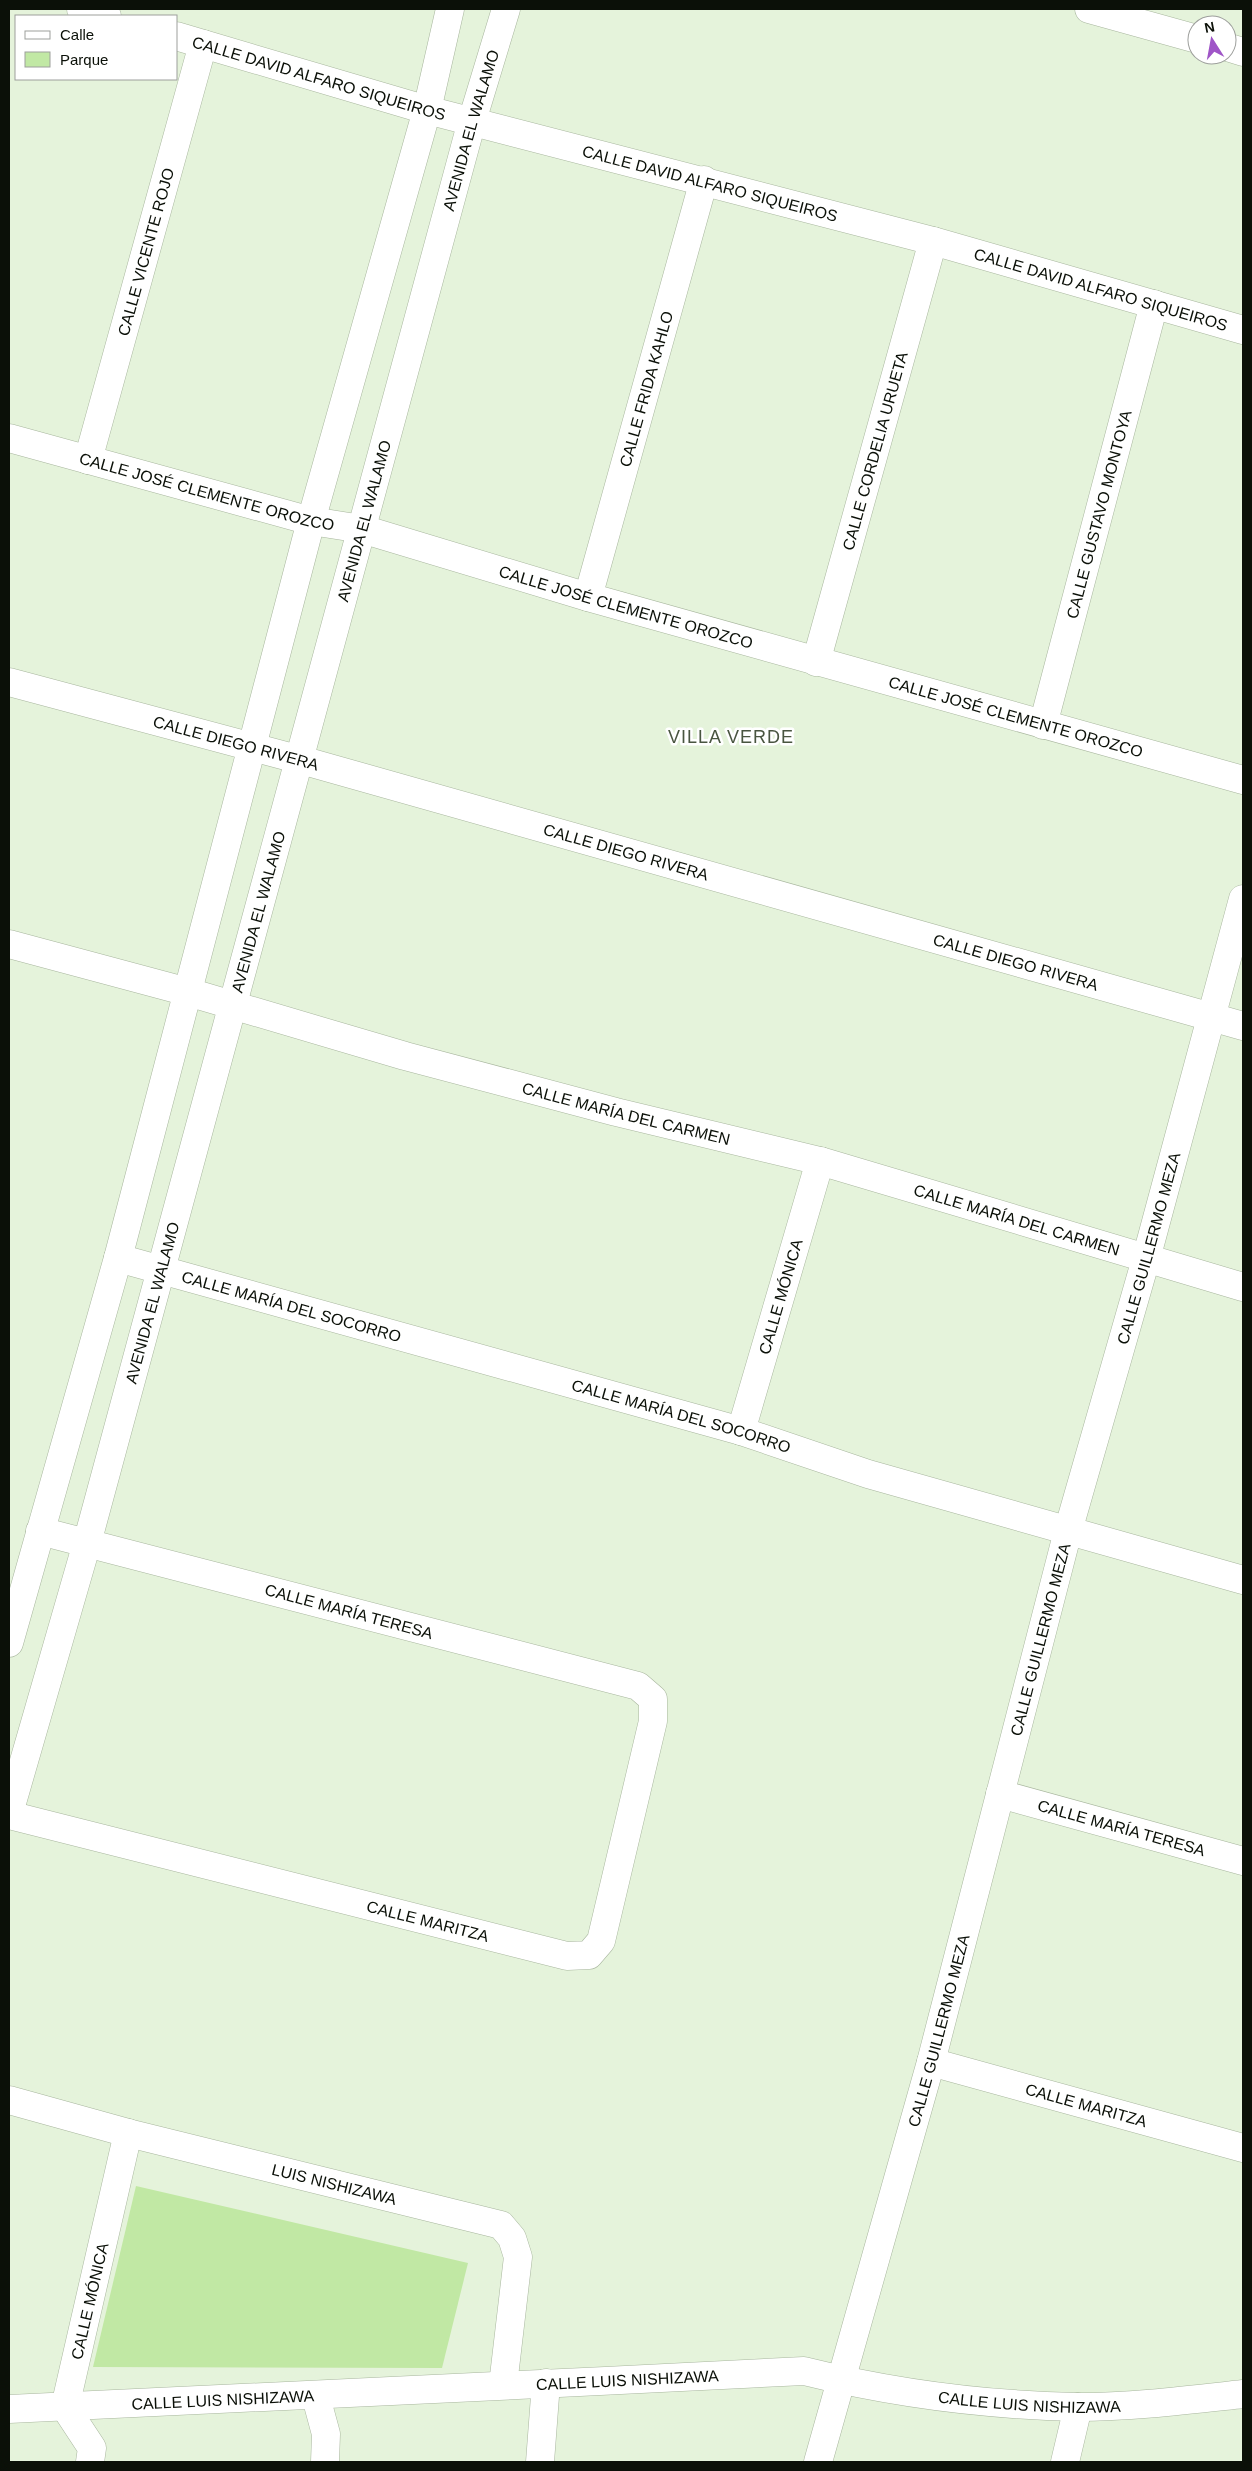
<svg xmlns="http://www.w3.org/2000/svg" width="1252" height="2471" viewBox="0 0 1252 2471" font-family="Arial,sans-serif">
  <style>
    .green { fill: #c1e8a4 }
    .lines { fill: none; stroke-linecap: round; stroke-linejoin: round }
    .minor-casing { stroke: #a8b69e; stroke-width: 29 }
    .major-casing { stroke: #a8b69e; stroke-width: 29 }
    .minor { stroke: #fff; stroke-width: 28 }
    .major { stroke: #fff; stroke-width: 28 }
    .labels { text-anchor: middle; stroke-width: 5; stroke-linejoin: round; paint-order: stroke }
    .street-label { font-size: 16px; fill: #0b1008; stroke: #fff }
    .neighbourhood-label { font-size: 18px; letter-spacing: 1px; fill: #495540; stroke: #fff }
  </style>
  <rect width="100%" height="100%" fill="#e5f3db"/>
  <path class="green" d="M136,2186L468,2263L442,2368L93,2367Z"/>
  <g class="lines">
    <defs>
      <g id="minor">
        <path d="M81,9L107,16"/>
        <path id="s1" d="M176,36L427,110L933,241L1243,330"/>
        <path id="s2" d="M9,438L311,521L362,529L588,597L1243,780"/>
        <path id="s3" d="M88,460L203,44"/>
        <path id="s4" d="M588,597L704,180"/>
        <path id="s5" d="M816,662L933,241"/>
        <path id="s6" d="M9,682L301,760L1243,1026"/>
        <path id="s7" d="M1043,725L1154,304"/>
        <path id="s8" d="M9,944L188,992L405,1056L616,1112L820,1161L1243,1287"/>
        <path id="s9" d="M118,1258L741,1431L868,1474L1243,1580"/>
        <path id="s10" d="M741,1431L820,1161"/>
        <path d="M9,1643L118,1258L311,521L427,110L450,9"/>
        <path id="s11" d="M1000,1794L1243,1861"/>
        <path id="s12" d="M9,1813L87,1543L472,121L506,9"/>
        <path id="s13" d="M9,1815L567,1956L589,1955L601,1941L653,1721V1699L638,1686L40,1531"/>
        <path id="s14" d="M931,2062L1243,2148"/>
        <path id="s15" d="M9,2100L128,2133L501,2225L512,2238L518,2257L503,2385"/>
        <path d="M316,2397L326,2434L325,2462"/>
        <path id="s16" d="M9,2409C274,2398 539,2384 804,2371C892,2393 986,2405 1077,2407C1132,2407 1188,2400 1243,2394"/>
        <path id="s17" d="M90,2462L92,2448L65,2407L128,2133"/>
        <path d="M540,2462L546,2383"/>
        <path id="s18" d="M818,2462L931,2062L1068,1531L1146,1259L1243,899"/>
        <path d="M1065,2462L1078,2407"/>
      </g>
      <path id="major" d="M1089,9L1197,39
        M1227,47L1243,52"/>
    </defs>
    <use href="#minor" class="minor-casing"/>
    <use href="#major" class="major-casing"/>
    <use href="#minor" class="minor"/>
    <use href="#major" class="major"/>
  </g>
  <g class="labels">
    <g class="street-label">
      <text dy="6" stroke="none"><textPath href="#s1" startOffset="149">CALLE DAVID ALFARO SIQUEIROS</textPath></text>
      <text dy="6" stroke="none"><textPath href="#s12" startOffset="1745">AVENIDA EL WALAMO</textPath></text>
      <text dy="6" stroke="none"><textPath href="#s1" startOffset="554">CALLE DAVID ALFARO SIQUEIROS</textPath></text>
      <text dy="6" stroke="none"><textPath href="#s3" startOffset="216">CALLE VICENTE ROJO</textPath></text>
      <text dy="6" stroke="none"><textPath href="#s1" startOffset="959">CALLE DAVID ALFARO SIQUEIROS</textPath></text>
      <text dy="6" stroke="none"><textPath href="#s4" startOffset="216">CALLE FRIDA KAHLO</textPath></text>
      <text dy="6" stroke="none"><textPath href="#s5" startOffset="219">CALLE CORDELIA URUETA</textPath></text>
      <text dy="6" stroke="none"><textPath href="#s2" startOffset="205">CALLE JOSÉ CLEMENTE OROZCO</textPath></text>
      <text dy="6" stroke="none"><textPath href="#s7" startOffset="218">CALLE GUSTAVO MONTOYA</textPath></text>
      <text dy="6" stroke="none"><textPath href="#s12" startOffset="1340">AVENIDA EL WALAMO</textPath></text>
      <text dy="6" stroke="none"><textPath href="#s2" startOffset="640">CALLE JOSÉ CLEMENTE OROZCO</textPath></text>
      <text dy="6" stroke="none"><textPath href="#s2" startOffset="1045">CALLE JOSÉ CLEMENTE OROZCO</textPath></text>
      <text dy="6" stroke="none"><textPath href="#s6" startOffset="235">CALLE DIEGO RIVERA</textPath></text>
      <text dy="6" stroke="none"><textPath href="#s6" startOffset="640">CALLE DIEGO RIVERA</textPath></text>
      <text dy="6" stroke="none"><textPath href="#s12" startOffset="935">AVENIDA EL WALAMO</textPath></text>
      <text dy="6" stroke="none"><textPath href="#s6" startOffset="1045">CALLE DIEGO RIVERA</textPath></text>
      <text dy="6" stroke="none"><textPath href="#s8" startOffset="640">CALLE MARÍA DEL CARMEN</textPath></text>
      <text dy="6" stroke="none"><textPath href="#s8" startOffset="1045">CALLE MARÍA DEL CARMEN</textPath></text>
      <text dy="6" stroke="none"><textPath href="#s18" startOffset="1258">CALLE GUILLERMO MEZA</textPath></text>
      <text dy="6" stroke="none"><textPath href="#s10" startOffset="140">CALLE MÓNICA</textPath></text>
      <text dy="6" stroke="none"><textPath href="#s12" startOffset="530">AVENIDA EL WALAMO</textPath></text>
      <text dy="6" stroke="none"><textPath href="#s9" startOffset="180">CALLE MARÍA DEL SOCORRO</textPath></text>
      <text dy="6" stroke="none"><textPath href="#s9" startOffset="585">CALLE MARÍA DEL SOCORRO</textPath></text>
      <text transform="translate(349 1611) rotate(15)" y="6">CALLE MARÍA TERESA</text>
      <text dy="6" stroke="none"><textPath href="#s18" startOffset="852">CALLE GUILLERMO MEZA</textPath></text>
      <text dy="6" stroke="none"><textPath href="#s11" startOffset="126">CALLE MARÍA TERESA</textPath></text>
      <text dy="6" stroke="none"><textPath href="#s13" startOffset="432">CALLE MARITZA</textPath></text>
      <text dy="6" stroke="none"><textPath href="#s18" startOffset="448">CALLE GUILLERMO MEZA</textPath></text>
      <text dy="6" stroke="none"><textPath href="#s14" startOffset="161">CALLE MARITZA</textPath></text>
      <text dy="6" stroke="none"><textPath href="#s15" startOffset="336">LUIS NISHIZAWA</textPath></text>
      <text dy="6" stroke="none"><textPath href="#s17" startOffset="172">CALLE MÓNICA</textPath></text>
      <text dy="6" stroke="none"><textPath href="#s16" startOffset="619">CALLE LUIS NISHIZAWA</textPath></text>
      <text dy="6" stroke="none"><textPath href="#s16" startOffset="1024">CALLE LUIS NISHIZAWA</textPath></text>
      <text dy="6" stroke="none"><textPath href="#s16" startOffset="214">CALLE LUIS NISHIZAWA</textPath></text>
    </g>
    <g class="neighbourhood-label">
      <text x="731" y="743">VILLA VERDE</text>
    </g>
  </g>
  <rect width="1252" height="2471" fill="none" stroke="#0b1008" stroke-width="20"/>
  <rect x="15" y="15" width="162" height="65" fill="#ffffff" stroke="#9d9f9c"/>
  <rect x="25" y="31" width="25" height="8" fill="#ffffff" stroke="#9d9f9c"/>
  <text x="60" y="40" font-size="15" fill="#0b1008">Calle</text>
  <rect x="25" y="52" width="25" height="15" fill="#c1e8a4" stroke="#9d9f9c"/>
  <text x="60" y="65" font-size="15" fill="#0b1008">Parque</text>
  <g transform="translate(1212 40) rotate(349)"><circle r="24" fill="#ffffff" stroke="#9d9f9c"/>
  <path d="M0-4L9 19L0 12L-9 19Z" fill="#9f55c7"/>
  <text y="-8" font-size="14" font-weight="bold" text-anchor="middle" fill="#0b1008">N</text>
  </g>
</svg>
